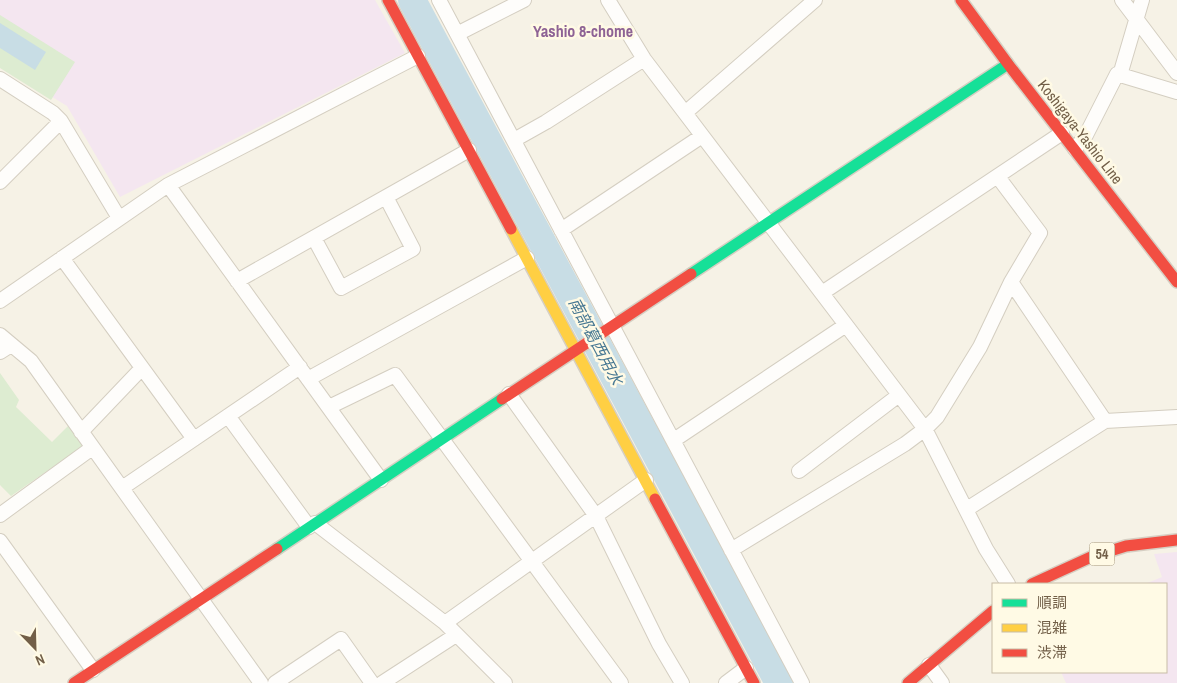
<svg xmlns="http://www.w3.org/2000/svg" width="1177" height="683" viewBox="0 0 1177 683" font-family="'Archivo Narrow','Noto Sans JP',sans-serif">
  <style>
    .education { fill: #f4e6f0 }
    .green { fill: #ddecd1 }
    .water { fill: #c8dde5 }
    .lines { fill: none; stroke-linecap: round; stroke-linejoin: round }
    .river { stroke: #c8dde5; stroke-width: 28 }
    .street-casing { stroke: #d4cec1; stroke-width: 16 }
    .fast-casing { stroke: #d6cfc3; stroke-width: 14 }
    .slow-casing { stroke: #d6cfc3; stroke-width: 14 }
    .jam-casing { stroke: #d6cfc3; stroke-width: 14 }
    .street { stroke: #fefdfb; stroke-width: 14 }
    .fast { stroke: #16e098; stroke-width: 11 }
    .slow { stroke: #ffcf43; stroke-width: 11 }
    .jam { stroke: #f24e42; stroke-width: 11 }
    .labels { text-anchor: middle; stroke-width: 5; stroke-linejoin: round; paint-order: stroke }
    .shield { fill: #fffae5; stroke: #9c8e77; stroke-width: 1 }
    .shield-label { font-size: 14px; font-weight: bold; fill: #725f48 }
    .street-label { font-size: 15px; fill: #725f48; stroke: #fffae5 }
    .neighbourhood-label { font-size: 16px; font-weight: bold; fill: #8e6395; stroke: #fffae5 }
    .water-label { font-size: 16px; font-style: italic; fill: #477893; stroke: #fffae5 }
  </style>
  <rect width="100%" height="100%" fill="#f6f2e6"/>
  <path class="education" d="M0,0H375L405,53L120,197L67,106L0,65Z
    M1177,552V683H1066L1061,672H1166V584H1145L1162,577L1154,554Z"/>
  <path class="green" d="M0,15L75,62L51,100L0,68Z
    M0,373L19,400L16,407L52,442L69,425L83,446L11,496L0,485Z"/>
  <path class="water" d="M0,23L46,52L35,70L0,48Z"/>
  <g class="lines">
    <path class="river" d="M412,0L779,683"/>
    <defs>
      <path id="street" d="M439,0L802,683
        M608,0L644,59L925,429L986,549L1008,584
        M1122,0L1177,73
        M457,34L524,0
        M1120,75L1142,0
        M0,79L53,113L61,121L119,218
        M685,113L815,0
        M514,140L546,122L644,59
        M1075,149L1086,135L1117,74L1177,92
        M0,182L61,121
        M168,185L381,480
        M561,230L702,136
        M314,238L341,288L413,249L386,197
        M62,258L194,439
        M237,281L469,150
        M1011,282L1105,421
        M822,293L1062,133
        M0,301L168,185L418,56
        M0,335L31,361L261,683
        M0,352L11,345
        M308,379L527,258
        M509,394L596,516L659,644L682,683
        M329,407L395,375L621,683
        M228,416L309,527
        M81,432L142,368
        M674,440L846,325
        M799,471L899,395
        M122,488L300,367
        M967,509L1105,421L1177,417
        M0,515L92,448
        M315,523L445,623L505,683
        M0,541L93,670
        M731,550L905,444L925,429L937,417L980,347L1011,282L1040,233L998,177
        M445,623L646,480
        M929,665L942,683
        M275,683L341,639L372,683
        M382,683L456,635
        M726,683L746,668"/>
      <path id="fast" d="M691,274L1008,64
        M277,549L502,399"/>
      <path id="slow" d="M511,229L655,499"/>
      <path id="jam" d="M388,0L511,229
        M961,0L1008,64L1177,282
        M502,399L691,274
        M655,499L754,683
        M1032,584L1091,557L1126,546L1177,540
        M74,683L277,549
        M908,683L993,611"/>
    </defs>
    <use href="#street" class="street-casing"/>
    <use href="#fast" class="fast-casing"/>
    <use href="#slow" class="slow-casing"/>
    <use href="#jam" class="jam-casing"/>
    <use href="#street" class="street"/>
    <use href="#fast" class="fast"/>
    <use href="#slow" class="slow"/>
    <use href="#jam" class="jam"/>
  </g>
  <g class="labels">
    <rect class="shield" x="1089.5" y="542.5" width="25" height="23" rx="4"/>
    <g class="shield-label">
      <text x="1102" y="559">54</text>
    </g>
    <g class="street-label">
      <text transform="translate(1080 132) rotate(52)" y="5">Koshigaya-Yashio Line</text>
    </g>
    <g class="neighbourhood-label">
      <text x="583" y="37">Yashio 8-chome</text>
    </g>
    <g class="water-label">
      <text transform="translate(596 341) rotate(62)" y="6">南部葛西用水</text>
    </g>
  </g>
  <rect x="992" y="583" width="175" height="90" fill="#fffae5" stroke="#c7bca6"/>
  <rect x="1002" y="599" width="25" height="8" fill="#16e098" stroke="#c7bca6"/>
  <text x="1037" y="608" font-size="15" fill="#725f48">順調</text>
  <rect x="1002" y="624" width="25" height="8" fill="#ffcf43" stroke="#c7bca6"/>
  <text x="1037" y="633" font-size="15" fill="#725f48">混雑</text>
  <rect x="1002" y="649" width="25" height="8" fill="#f24e42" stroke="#c7bca6"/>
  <text x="1037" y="658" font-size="15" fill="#725f48">渋滞</text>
  <g transform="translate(35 648) rotate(157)" stroke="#fffae5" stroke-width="4" paint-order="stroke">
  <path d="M0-4L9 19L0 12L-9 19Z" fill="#725f48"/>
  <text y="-8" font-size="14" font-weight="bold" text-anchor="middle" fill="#725f48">N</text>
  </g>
</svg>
